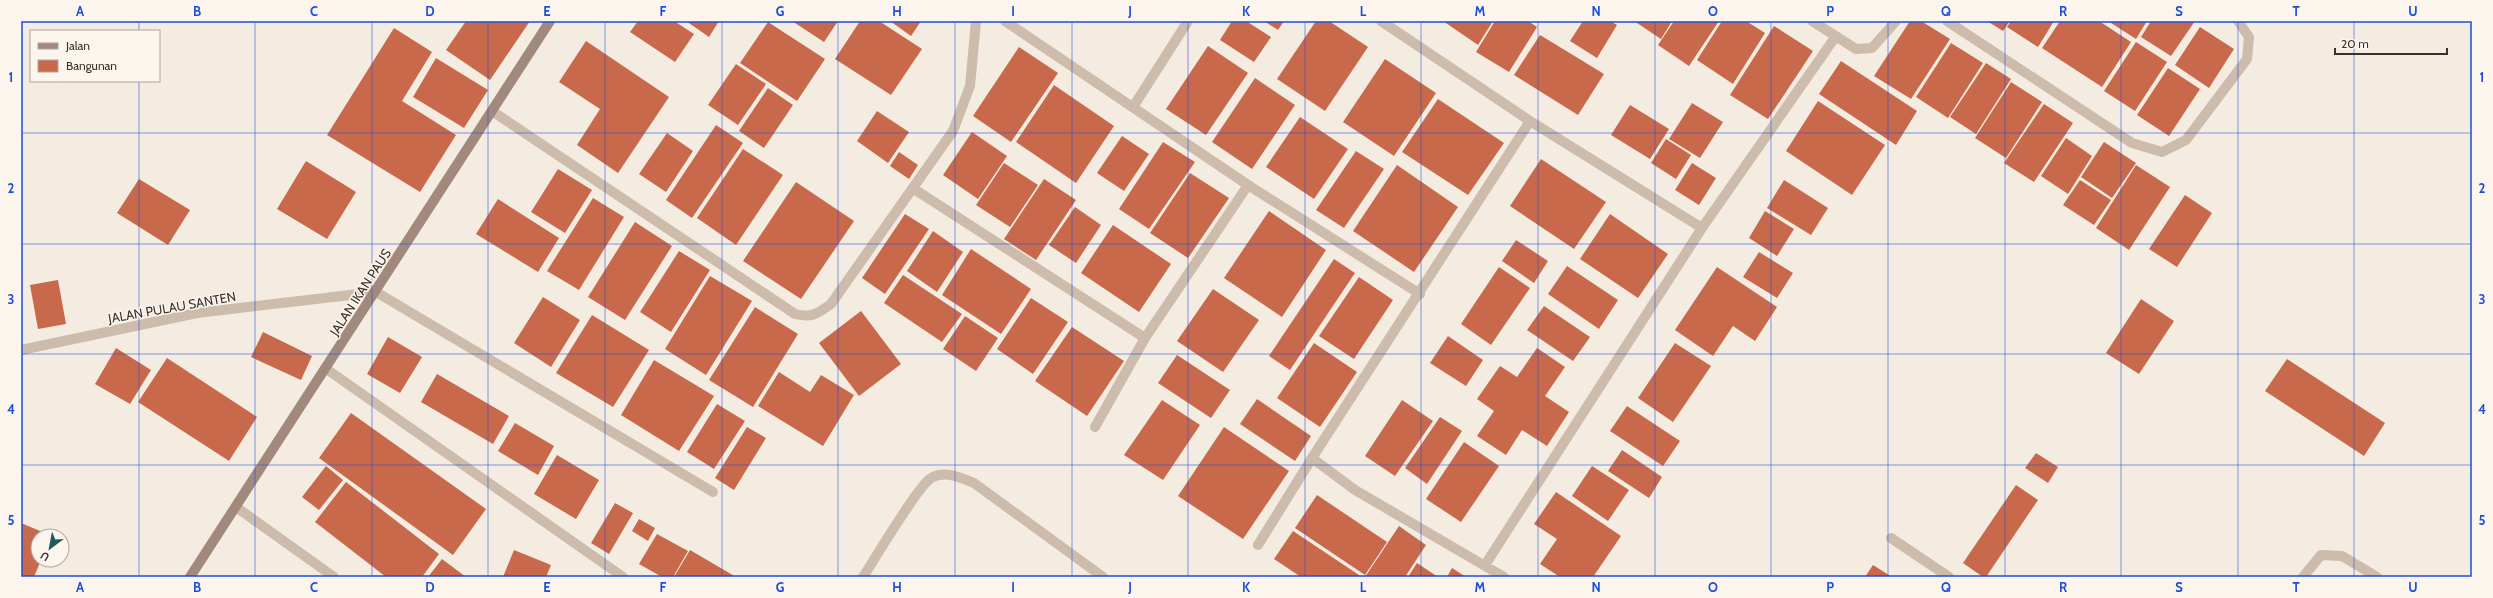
<svg xmlns="http://www.w3.org/2000/svg" width="2493" height="598" viewBox="0 0 2493 598" font-family="Cabin,sans-serif">
  <style>
    .building { fill: #c8694b }
    .lines { fill: none; stroke-linecap: round; stroke-linejoin: round }
    .street { stroke: #cdbbac; stroke-width: 10 }
    .secondary { stroke: #a18a7d; stroke-width: 10 }
    .grid { fill: none; stroke: #1d4ed8; stroke-width: 1; stroke-opacity: 0.55 }
    .labels { text-anchor: middle; stroke-width: 3; stroke-linejoin: round; paint-order: stroke }
    .street-label { font-size: 13px; fill: #3b302b; stroke: #fbf5ee }
    .neatline { fill: none; stroke: #1d4ed8; stroke-width: 1.5 }
    .grid-label { font-size: 13px; text-anchor: middle; font-weight: bold; fill: #1d4ed8 }
  </style>
  <rect width="100%" height="100%" fill="#f4ebe1"/>
  <path class="building" d="M466,21H530L490,80L446,50Z
    M638,21H674L694,34L675,62L630,32Z
    M686,21H719L709,37Z
    M792,21H838L824,42Z
    M860,21H879L922,49L891,95L835,59Z
    M890,21H921L911,36Z
    M1232,21H1246L1271,37L1254,62L1220,40Z
    M1264,21H1284L1278,30Z
    M1316,21H1329L1368,47L1325,111L1277,79Z
    M1443,21H1493L1478,45Z
    M1495,21H1528L1537,27L1509,72L1476,52Z
    M1583,21H1610L1617,25L1597,58L1570,41Z
    M1634,21H1672L1661,39Z
    M1674,21H1719L1689,66L1658,45Z
    M1722,21H1746L1765,33L1733,84L1697,60Z
    M1910,21H1921L1950,39L1911,99L1874,76Z
    M1987,21H2010L2003,31Z
    M2011,21H2054L2038,47L2007,27Z
    M2060,21H2099L2131,42L2102,87L2042,48Z
    M2108,21H2147L2136,39Z
    M2151,21H2195L2171,56L2141,37Z
    M768,22L825,59L797,101L740,63Z
    M1774,26L1813,51L1768,119L1730,95Z
    M2200,27L2234,49L2209,88L2175,65Z
    M394,28L432,52L402,101L456,135L420,192L327,135Z
    M1540,35L1604,74L1578,115L1514,75Z
    M586,41L669,97L618,173L577,145L600,109L559,82Z
    M2136,42L2167,62L2135,111L2104,91Z
    M1951,43L1983,63L1948,118L1916,97Z
    M1208,46L1248,73L1206,135L1166,109Z
    M1019,47L1058,73L1011,142L973,116Z
    M436,58L488,90L464,128L413,97Z
    M1385,59L1436,93L1394,156L1343,122Z
    M1841,61L1917,111L1896,145L1819,94Z
    M1986,63L2011,79L1976,134L1950,117Z
    M736,64L766,84L738,125L708,105Z
    M2168,68L2200,89L2169,136L2137,115Z
    M1255,78L1295,105L1252,169L1212,142Z
    M2011,82L2042,102L2006,158L1975,138Z
    M1054,85L1114,126L1076,183L1016,142Z
    M768,88L793,105L764,148L739,131Z
    M1438,99L1504,143L1468,195L1402,152Z
    M1818,101L1885,145L1852,195L1786,151Z
    M1692,103L1723,122L1700,158L1669,139Z
    M2044,104L2073,123L2034,182L2004,163Z
    M1630,105L1669,129L1650,159L1611,135Z
    M877,111L909,132L888,163L857,141Z
    M1300,117L1348,149L1314,199L1266,167Z
    M716,125L743,143L692,218L666,200Z
    M972,132L1007,156L978,199L943,175Z
    M667,133L693,151L666,192L639,174Z
    M1122,136L1149,154L1124,191L1097,173Z
    M2066,138L2092,156L2068,194L2041,176Z
    M1666,139L1691,155L1676,179L1651,163Z
    M1163,142L1195,162L1149,229L1119,209Z
    M2104,142L2136,163L2112,198L2081,177Z
    M743,149L783,175L736,245L697,218Z
    M1356,151L1384,169L1344,228L1316,210Z
    M899,152L918,165L909,179L890,166Z
    M1541,159L1606,202L1574,249L1510,206Z
    M306,161L356,192L327,239L277,209Z
    M1004,163L1038,185L1010,227L976,205Z
    M1692,163L1716,178L1699,205L1675,190Z
    M1397,165L1458,207L1414,272L1353,231Z
    M2136,165L2170,187L2129,250L2096,228Z
    M558,169L592,190L565,233L531,212Z
    M1190,173L1229,198L1188,258L1150,233Z
    M139,179L190,210L168,245L117,213Z
    M1044,179L1076,200L1036,260L1004,239Z
    M1784,180L1828,208L1811,235L1767,208Z
    M2080,180L2111,200L2094,225L2063,205Z
    M796,182L854,221L801,299L743,261Z
    M2185,195L2212,213L2177,267L2149,249Z
    M593,198L624,217L579,290L547,271Z
    M498,199L559,238L538,272L476,234Z
    M1075,207L1101,225L1076,263L1049,245Z
    M1269,211L1326,250L1282,317L1224,278Z
    M1765,211L1794,229L1777,256L1749,238Z
    M905,214L929,229L885,294L862,278Z
    M1610,214L1668,254L1638,298L1580,259Z
    M635,222L672,246L625,320L588,297Z
    M1113,225L1171,264L1139,312L1081,273Z
    M933,231L963,252L937,292L907,271Z
    M1516,240L1548,261L1534,283L1502,261Z
    M971,249L1031,289L1001,334L942,295Z
    M679,251L710,270L671,332L640,312Z
    M1759,252L1793,273L1777,298L1743,277Z
    M1334,259L1355,273L1290,370L1269,356Z
    M1567,266L1618,300L1599,329L1548,294Z
    M1499,267L1530,288L1491,345L1461,324Z
    M1717,267L1777,307L1755,341L1733,326L1713,356L1675,330Z
    M903,275L962,314L942,342L884,303Z
    M710,276L752,301L706,375L665,349Z
    M1359,277L1393,300L1354,359L1319,336Z
    M58,280L66,324L38,329L30,285Z
    M1213,289L1259,320L1223,372L1177,341Z
    M543,297L580,320L551,367L514,343Z
    M1031,298L1068,322L1033,374L997,349Z
    M2141,299L2174,321L2139,374L2106,353Z
    M1544,306L1590,337L1573,361L1527,330Z
    M755,307L798,334L753,407L709,380Z
    M861,311L901,364L859,396L819,343Z
    M592,315L649,350L613,407L556,373Z
    M965,316L998,338L976,371L943,349Z
    M1072,327L1124,361L1087,416L1035,381Z
    M263,332L312,356L301,380L251,357Z
    M1448,336L1483,360L1466,386L1430,363Z
    M388,337L422,357L400,393L367,374Z
    M1314,343L1357,372L1320,427L1277,398Z
    M1675,343L1711,366L1673,422L1638,398Z
    M116,348L151,370L130,404L95,384Z
    M1537,348L1565,367L1545,396L1569,412L1547,446L1522,430L1506,455L1477,436L1494,411L1477,399L1500,366L1517,377Z
    M1177,355L1230,390L1211,418L1158,383Z
    M167,358L257,417L229,461L138,402Z
    M2287,359L2385,423L2364,456L2265,391Z
    M654,360L714,396L679,451L621,415Z
    M779,372L810,392L821,375L854,395L823,446L758,406Z
    M437,374L509,416L493,444L421,402Z
    M1257,399L1311,436L1295,461L1240,424Z
    M1162,400L1200,425L1163,480L1124,455Z
    M1402,400L1433,421L1395,476L1365,456Z
    M717,404L745,421L714,469L687,452Z
    M1627,406L1680,441L1663,466L1610,431Z
    M351,413L486,509L453,555L319,458Z
    M1440,417L1462,431L1427,484L1405,468Z
    M515,423L554,446L538,475L498,451Z
    M747,427L766,438L734,490L715,478Z
    M1224,427L1289,471L1243,539L1178,496Z
    M1464,442L1499,466L1461,522L1426,499Z
    M1622,450L1662,477L1649,498L1608,471Z
    M2036,453L2058,467L2048,483L2025,468Z
    M557,455L599,480L576,519L534,494Z
    M326,466L343,480L319,510L302,497Z
    M1592,466L1629,490L1608,521L1572,496Z
    M346,482L439,554L422,577H386L315,522Z
    M2016,485L2038,500L1986,577H1983L1963,563Z
    M1556,492L1621,536L1593,577H1560L1540,564L1557,539L1534,524Z
    M1317,495L1387,542L1365,575L1295,528Z
    M615,503L633,513L609,554L591,543Z
    M639,519L655,528L648,541L632,531Z
    M21,523L52,536H38V560H41L34,577H21Z
    M1399,526L1426,545L1405,577H1365Z
    M1293,531L1359,575L1358,577H1301L1274,559Z
    M657,534L688,551L673,577H662L639,564Z
    M514,550L551,565L546,577H503Z
    M690,550L736,577H674Z
    M442,559L466,577H428Z
    M1417,563L1438,577H1408Z
    M1873,565L1892,577H1865Z
    M1452,568L1466,577H1447Z"/>
  <g class="lines">
    <path class="street" d="M1005,21L1248,185L1420,294
      M1381,21L1530,121L1702,228
      M1812,21L1856,49L1872,48L1896,21
      M1947,21L2132,143L2162,152L2186,140L2247,59L2249,37L2238,21
      M1133,107L1188,21
      M492,111L795,314C812,318 817,314 831,304L953,131L970,86L976,21
      M914,189L1145,338
      M21,350L197,313L376,292L713,492
      M325,368L623,577
      M1095,427L1145,338L1248,185
      M236,507L334,577
      M1891,538L1949,577
      M1258,545L1312,458
      M1485,565L1702,228L1836,36
      M863,577C874,560 918,486 931,478C945,470 961,478 974,483L1103,577
      M1504,577L1355,490L1312,458L1530,121
      M2303,577L2321,555L2342,556L2377,577"/>
    <path class="secondary" d="M190,577L550,21"/>
  </g>
  <path class="grid" d="M139,21V31M255,21V577M372,21V577M488,21V577M605,21V577M722,21V577M838,21V577M955,21V577M1072,21V577M1188,21V577M1305,21V577M1421,21V577M1538,21V577M1655,21V577M1771,21V577M1888,21V577M2005,21V577M2121,21V577M2238,21V577M2354,21V577M139,81V577M21,133H2472M21,244H2472M21,354H2472M21,465H2472"/>
  <g class="labels">
    <g class="street-label">
      <text transform="translate(360 292) rotate(-57)" y="5">JALAN IKAN PAUS</text>
      <text transform="translate(172 307) rotate(-10)" y="5">JALAN PULAU SANTEN</text>
    </g>
  </g>
  <rect width="2493" height="598" fill="none" stroke="#fbf5ee" stroke-width="44"/>
  <rect x="30" y="30" width="130" height="52" fill="#fbf5ee" stroke="#aea6a0"/>
  <rect x="38" y="43" width="20" height="6" fill="#a18a7d" stroke="#aea6a0"/>
  <text x="66" y="50" font-size="12" fill="#3b302b">Jalan</text>
  <rect x="38" y="60" width="20" height="12" fill="#c8694b" stroke="#aea6a0"/>
  <text x="66" y="70" font-size="12" fill="#3b302b">Bangunan</text>
  <g transform="translate(50 548) rotate(212)"><circle r="19" fill="#fbf5ee" stroke="#aea6a0"/>
  <path d="M0-3L7 15L0 10L-7 15Z" fill="#1f5a5e"/>
  <text y="-6" font-size="11" font-weight="bold" text-anchor="middle" fill="#3b302b">U</text>
  </g>
  <path d="M2335 48v6h112v-6" fill="none" stroke="#3b302b" stroke-width="2"/>
  <text x="2341" y="48" font-size="12" fill="#3b302b" stroke="#fbf5ee" stroke-width="3" paint-order="stroke">20 m</text>
  <rect x="22" y="22" width="2449" height="554" class="neatline"/>
  <g class="grid-label">
    <text x="80" y="16">A</text>
    <text x="197" y="16">B</text>
    <text x="314" y="16">C</text>
    <text x="430" y="16">D</text>
    <text x="547" y="16">E</text>
    <text x="663" y="16">F</text>
    <text x="780" y="16">G</text>
    <text x="897" y="16">H</text>
    <text x="1013" y="16">I</text>
    <text x="1130" y="16">J</text>
    <text x="1246" y="16">K</text>
    <text x="1363" y="16">L</text>
    <text x="1480" y="16">M</text>
    <text x="1596" y="16">N</text>
    <text x="1713" y="16">O</text>
    <text x="1830" y="16">P</text>
    <text x="1946" y="16">Q</text>
    <text x="2063" y="16">R</text>
    <text x="2179" y="16">S</text>
    <text x="2296" y="16">T</text>
    <text x="2413" y="16">U</text>
    <text x="11" y="82">1</text>
    <text x="2482" y="82">1</text>
    <text x="11" y="193">2</text>
    <text x="2482" y="193">2</text>
    <text x="11" y="304">3</text>
    <text x="2482" y="304">3</text>
    <text x="11" y="414">4</text>
    <text x="2482" y="414">4</text>
    <text x="11" y="525">5</text>
    <text x="2482" y="525">5</text>
    <text x="80" y="592">A</text>
    <text x="197" y="592">B</text>
    <text x="314" y="592">C</text>
    <text x="430" y="592">D</text>
    <text x="547" y="592">E</text>
    <text x="663" y="592">F</text>
    <text x="780" y="592">G</text>
    <text x="897" y="592">H</text>
    <text x="1013" y="592">I</text>
    <text x="1130" y="592">J</text>
    <text x="1246" y="592">K</text>
    <text x="1363" y="592">L</text>
    <text x="1480" y="592">M</text>
    <text x="1596" y="592">N</text>
    <text x="1713" y="592">O</text>
    <text x="1830" y="592">P</text>
    <text x="1946" y="592">Q</text>
    <text x="2063" y="592">R</text>
    <text x="2179" y="592">S</text>
    <text x="2296" y="592">T</text>
    <text x="2413" y="592">U</text>
  </g>
</svg>
